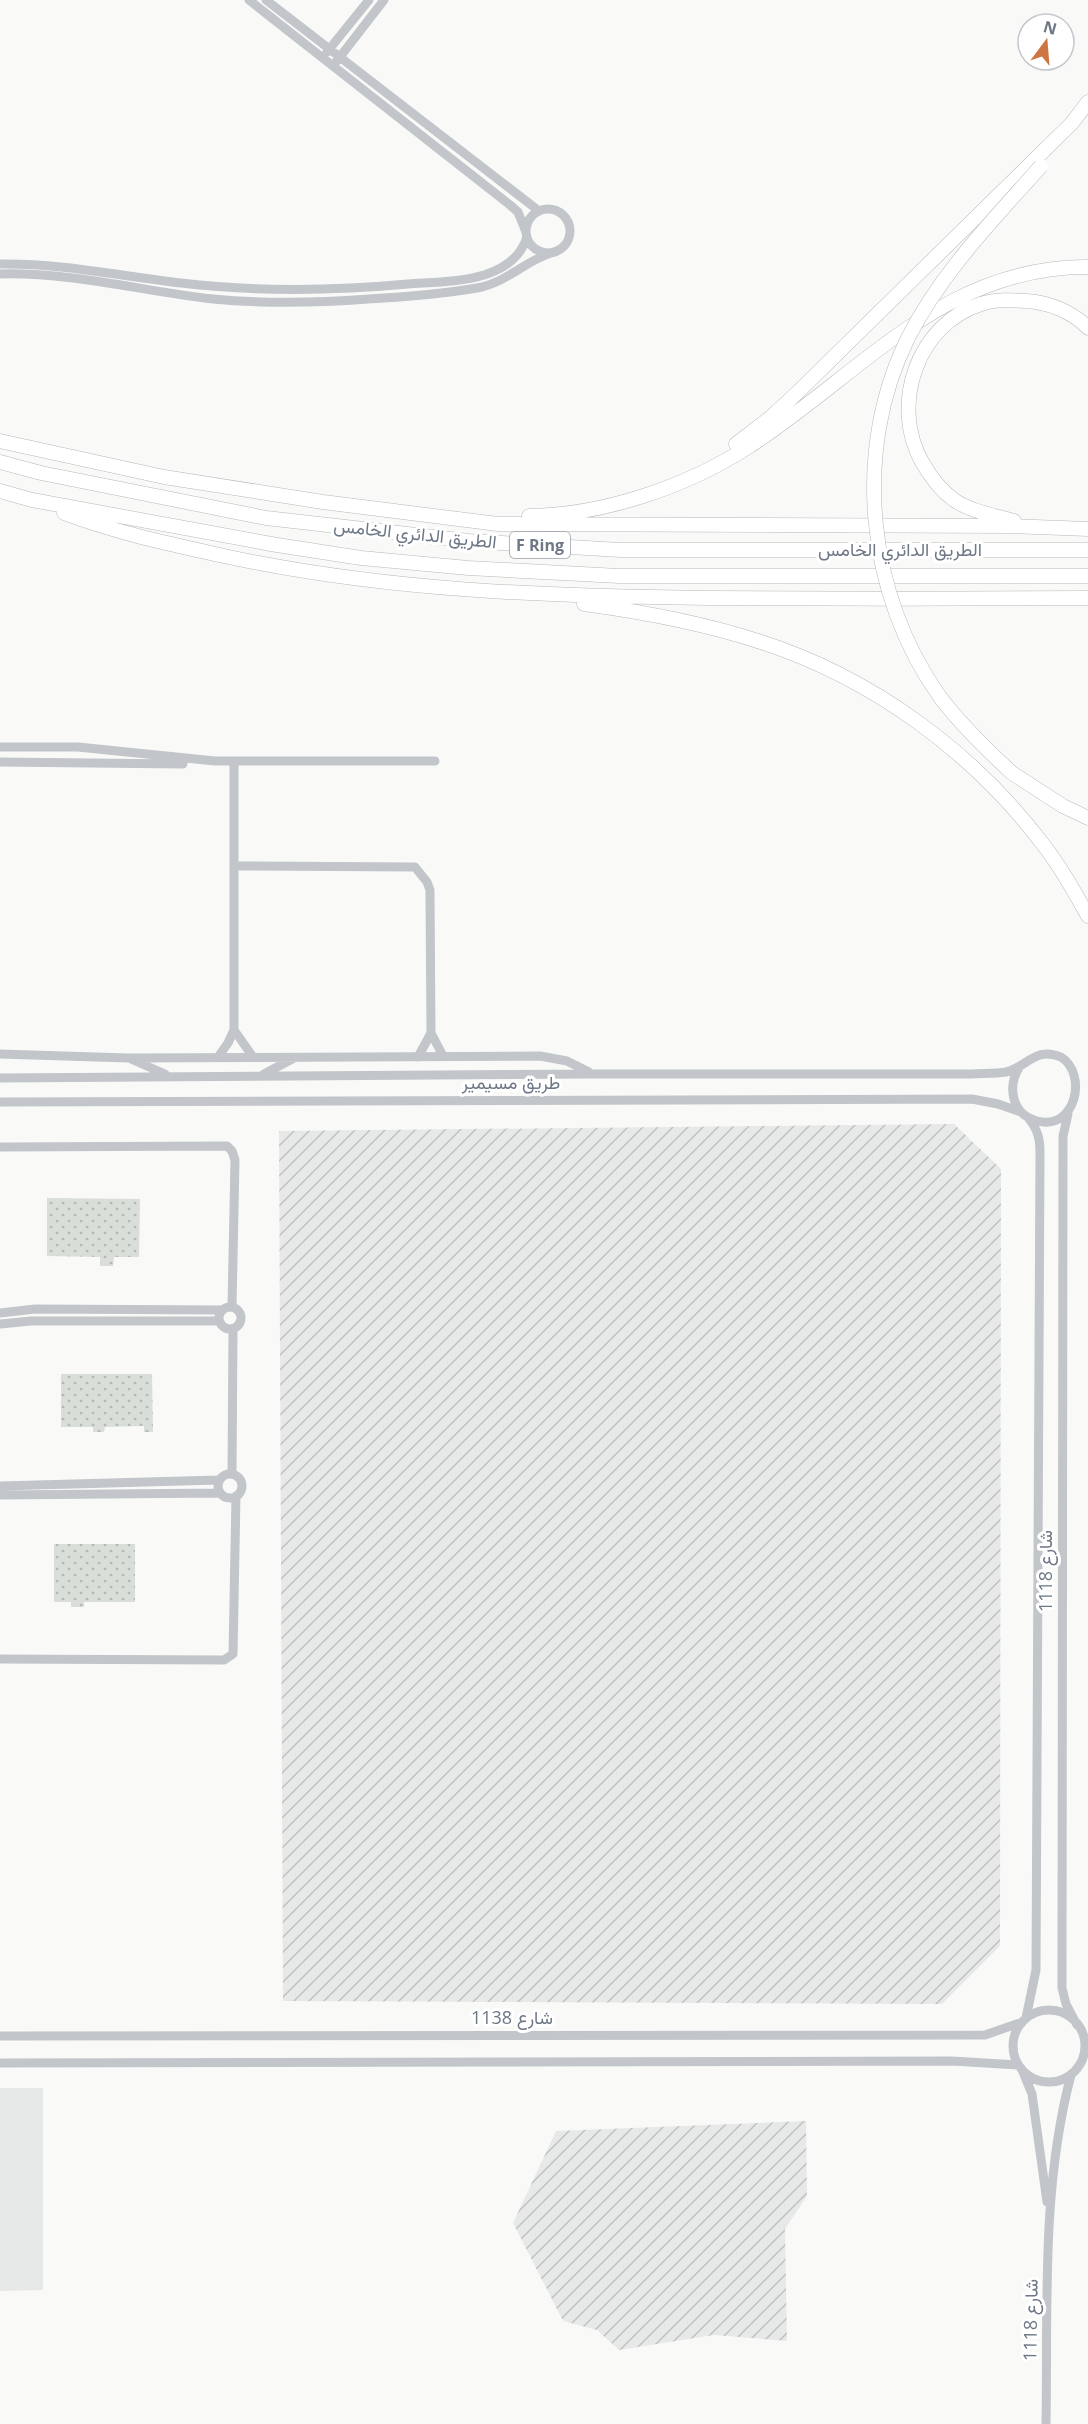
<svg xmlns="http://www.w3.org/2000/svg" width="1088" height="2424" viewBox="0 0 1088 2424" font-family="'Open Sans',Vazirmatn,sans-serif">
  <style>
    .built { fill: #e7e9e8 }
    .industrial { fill: url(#industrial-furrows) }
    .garden { fill: url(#garden-dots) }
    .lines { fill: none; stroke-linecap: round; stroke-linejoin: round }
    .highway-casing { stroke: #b6b8bc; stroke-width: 15 }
    .minor { stroke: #c2c5c9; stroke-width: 9 }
    .highway { stroke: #fff; stroke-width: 14 }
    .highway-bridge-casing { stroke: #b6b8bc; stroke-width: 15; stroke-linecap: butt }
    .highway-bridge { stroke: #fff; stroke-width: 14 }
    .labels { text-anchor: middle; stroke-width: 6; stroke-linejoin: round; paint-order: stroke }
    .shield { fill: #fff; stroke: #99a0aa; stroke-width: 1.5 }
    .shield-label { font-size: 16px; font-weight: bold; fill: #6d7785 }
    .street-label { font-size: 18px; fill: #6d7785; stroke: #fff }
  </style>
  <defs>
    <pattern id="industrial-furrows" width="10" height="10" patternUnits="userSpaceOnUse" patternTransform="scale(1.5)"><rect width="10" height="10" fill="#e7e9e8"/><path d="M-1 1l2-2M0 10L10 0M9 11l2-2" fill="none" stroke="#bfc2c2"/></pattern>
    <pattern id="garden-dots" width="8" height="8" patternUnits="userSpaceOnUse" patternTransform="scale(1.5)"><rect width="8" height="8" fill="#d9ded8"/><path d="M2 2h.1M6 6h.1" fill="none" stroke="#b4b9b5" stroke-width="1.8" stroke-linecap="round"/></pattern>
  </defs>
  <rect width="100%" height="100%" fill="#f9faf8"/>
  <path class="built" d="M0,2088H43V2290L0,2291Z"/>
  <path class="industrial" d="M954,1124L1001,1169L1000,1946L942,2004L283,2001L279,1131Z
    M806,2121L807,2196L785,2229L787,2341L714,2335L619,2350L597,2330L563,2321L513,2223L556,2131Z"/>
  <path class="garden" d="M47,1198L140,1199L139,1257H114L113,1266H100V1257L47,1256Z
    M61,1374H152L153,1432H144V1426L105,1427L104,1432H93V1427H61Z
    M54,1544H135V1602H84V1607H71V1602H54Z"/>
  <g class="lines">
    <defs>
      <path id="highway" d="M0,441L164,477L323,502L498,524L1010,526L1088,529
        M736,444L770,418L797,393L1072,123L1088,102
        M0,462L41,473L266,518L469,541L620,550H1088
        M0,491L32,500L277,545L361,558L468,568L619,576H1088
        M64,513C117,533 170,544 224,556C386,591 545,596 709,598C835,599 962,599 1088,598
        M529,516C603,515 686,487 748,447C859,376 943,266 1088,267
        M1014,521C993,515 972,512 954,500C940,490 930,476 922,462C890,405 917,324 981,304C996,299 1011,300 1026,301C1048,302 1073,312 1088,328
        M584,604C644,612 703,623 761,642C872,678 972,751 1042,843C1060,866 1074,891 1088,916
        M1012,773L1063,806L1088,818"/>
    </defs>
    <use href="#highway" class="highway-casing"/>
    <path class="minor" d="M249,0L510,205L518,212L526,232
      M266,0L539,211
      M327,52L369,0
      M336,62L384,0
      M526 231a22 22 0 1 1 44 0a22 22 0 1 1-44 0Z
      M0,264C61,263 120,276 181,283C257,292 332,291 408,284C447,281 512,284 527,237
      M0,274C71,272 143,291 213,299C265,304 316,303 368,299C405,297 442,294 477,288C506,283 525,261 551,253
      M0,747H78L215,761H435
      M0,762L183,764
      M234,866L415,867L427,882L430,890L431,1033L443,1056
      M234,1030L253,1057
      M0,1054L128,1058L540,1056L567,1061L589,1072
      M218,1057L228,1043L234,1030V761
      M418,1057L431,1033
      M131,1059L165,1074
      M264,1074L294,1058
      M0,1078L591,1074H970C981,1073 995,1074 1006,1072C1027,1067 1036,1046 1061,1057C1088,1074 1076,1131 1037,1121C1011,1114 1007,1086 1020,1066
      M0,1102L972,1099L998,1104L1021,1112
      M1068,1114L1063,1136L1062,1988L1066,2004L1077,2025
      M0,1147L227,1146L232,1151L235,1160L232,1307
      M219 1318a11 11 0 1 1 22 0a11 11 0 1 1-22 0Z
      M0,1313L35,1309L222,1310
      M0,1324L31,1321H218
      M232,1474L233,1330
      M218 1486a12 12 0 1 1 24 0a12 12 0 1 1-24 0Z
      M0,1486L219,1480
      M0,1495L220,1493
      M0,1659L224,1660L233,1654L236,1496
      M1013 2046a36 36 0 1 1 72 0a36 36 0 1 1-72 0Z
      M1026,2018L1036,1970L1040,1153C1040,1139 1038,1130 1029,1119
      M0,2036L985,2035L1022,2022
      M0,2063L952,2061L1018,2065
      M1023,2072L1032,2094L1047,2202
      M1046,2424C1048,2308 1041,2188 1071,2075"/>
    <use href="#highway" class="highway"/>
    <defs>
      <path id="highway-bridge" d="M1012,773C986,749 961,725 940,697C867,595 852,451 908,338C941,273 993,220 1041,166"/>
    </defs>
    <use href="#highway-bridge" class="highway-bridge-casing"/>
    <use href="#highway-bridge" class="highway-bridge"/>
  </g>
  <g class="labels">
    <rect class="shield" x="510" y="532" width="60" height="26" rx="4.5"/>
    <g class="shield-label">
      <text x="540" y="551">F Ring</text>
    </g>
    <g class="street-label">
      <text transform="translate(415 534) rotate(6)" y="6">الطريق الدائري الخامس</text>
      <text x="900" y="556">الطريق الدائري الخامس</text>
      <text x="511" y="1089">طريق مسيمير</text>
      <text transform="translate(1046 1571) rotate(-90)" y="6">شارع 1118</text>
      <text x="512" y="2024">شارع 1138</text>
      <text transform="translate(1031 2320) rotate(-89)" y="6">شارع 1118</text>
    </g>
  </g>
  <g transform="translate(1046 42) rotate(16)"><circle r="28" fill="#ffffff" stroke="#c5c9ce" stroke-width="1.5"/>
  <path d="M0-4.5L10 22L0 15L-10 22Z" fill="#ce7643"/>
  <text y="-9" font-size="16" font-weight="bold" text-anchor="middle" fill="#6d7785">N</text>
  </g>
</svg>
